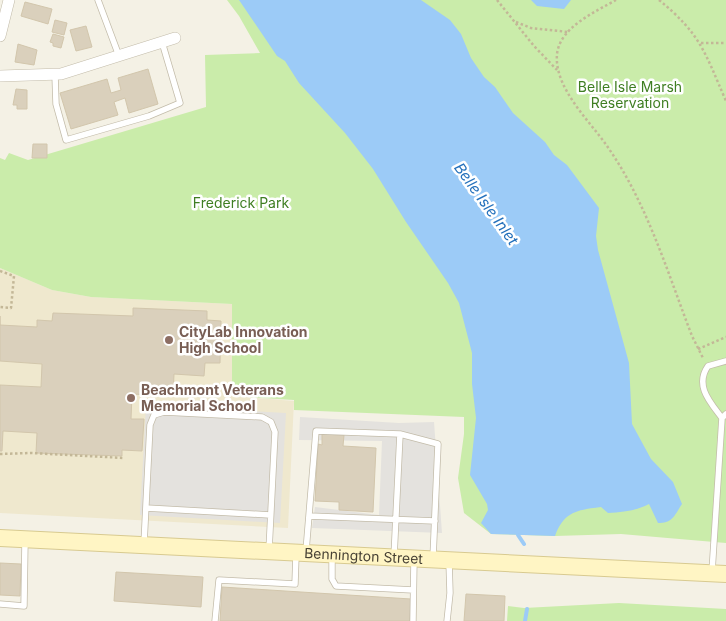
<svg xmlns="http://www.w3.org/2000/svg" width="726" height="621" viewBox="0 0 726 621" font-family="Inter,sans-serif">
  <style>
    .education { fill: #efe8ce }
    .green { fill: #caecaa }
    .parking { fill: #e4e2de }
    .water { fill: #9ccbf7 }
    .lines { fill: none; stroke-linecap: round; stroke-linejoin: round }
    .stream { stroke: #9ccbf7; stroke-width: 4 }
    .building { fill: #dad0bc; stroke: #d2c6ac }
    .lane-casing { stroke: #c3bcaa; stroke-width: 7 }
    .street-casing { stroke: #c3bcaa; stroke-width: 12 }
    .secondary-casing { stroke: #d8ca90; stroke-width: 18 }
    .path { stroke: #c3b797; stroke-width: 2.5; stroke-dasharray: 2.5 2.5; stroke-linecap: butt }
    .lane { stroke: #fff; stroke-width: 5.5 }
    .street { stroke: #fff; stroke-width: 11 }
    .secondary { stroke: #fff5c4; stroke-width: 16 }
    .education-dot { fill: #8d6e63; stroke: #fff; stroke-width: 2 }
    .labels { text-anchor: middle; stroke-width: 5; stroke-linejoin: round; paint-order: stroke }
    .park-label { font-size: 14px; fill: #3f7e22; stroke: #fff }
    .education-label { font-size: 14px; font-weight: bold; fill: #785e54; stroke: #fff; text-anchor: start }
    .street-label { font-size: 14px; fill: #474134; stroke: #fff }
    .water-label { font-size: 15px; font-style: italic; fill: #2471bc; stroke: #fff }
  </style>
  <rect width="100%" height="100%" fill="#f4f1e5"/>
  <path class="education" d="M0,268L52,290L91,297L232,304V396L294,401L288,528L0,513Z"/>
  <path class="green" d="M227,0H726V543L621,534L555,536L491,534L464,513L458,478L464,434V417L294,410V400L232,396V304L91,297L52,290L0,268V158L5,160L9,153L28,160L206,107L205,55L260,53L239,16Z
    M619,603L726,609V621H507L508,606L524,608Z"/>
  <path class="parking" d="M146,405L286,413L280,523L140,515Z
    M300,417L399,423L434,422L442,533L312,528L315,507L379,515L382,441L299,440Z"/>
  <path class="water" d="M239,0H421L450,20L461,34L471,58L484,77L495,87L513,113L545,142L554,155L567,165L599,208L596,236L598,250L629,363L632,424L651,459L673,482L682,504C674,516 673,523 658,523L649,504C636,511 622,512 608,513L601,507C578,510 564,511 555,536L491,534L481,523L488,510L487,504L470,475L476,418L472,384V353L459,303L448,283L406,222L373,169L345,133L299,83L285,61L277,56Z
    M531,0H571L564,9L537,6Z"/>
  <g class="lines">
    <path class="stream" d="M518,535L524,544
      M525,621L527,609"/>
  </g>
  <path class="building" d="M25,2L52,9L48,24L21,16Z
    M55,20L67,23L64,35L52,32Z
    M86,26L92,47L76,51L70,30Z
    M53,34L64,37L61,48L53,46V43L50,42Z
    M18,44L37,50L34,65L15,62Z
    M148,69L158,104L129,113L125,98L114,102L118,115L71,129L60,93L107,79L111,93L121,90L118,78Z
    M16,89L27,90V109H17V105H13Z
    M33,144H47V158H32Z
    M133,308L207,311V320L221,321L220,363H205L204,376L174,374L173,396L132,394L131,419H144L142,451L122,450V456L36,453L37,433L3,431L2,451H0V385L41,387L42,364L0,361V316V325L37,327V320L52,321L53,313L133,316Z
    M322,434L344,435L343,446L376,448L373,512L339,510V502L315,501L318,444L322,445Z
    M0,563L21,564L20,596L0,595Z
    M116,572L203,577L201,607L114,601Z
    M222,587L411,599L410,621H220Z
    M466,594L505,596L504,621H464Z"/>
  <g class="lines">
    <defs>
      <path id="lane" d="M98,0L119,56
        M55,75L56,104L66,140L149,116L180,103L162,42
        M722,418C711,403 694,386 708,366L726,361
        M400,434L438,444L433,558
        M146,508L270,515
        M309,516L435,521
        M144,544L150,425L154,415L164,412L262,417L271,422L275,432L269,550
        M306,551L316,431L400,434L394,557
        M332,556V579L336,586L413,590
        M712,572L722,418L726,414
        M0,604L24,606L25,541
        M215,621L219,580L295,584L296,555
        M413,621L414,560
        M447,621L450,593L449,561"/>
      <path id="street" d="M0,36L9,0
        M0,76L61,74L175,38"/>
      <g id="secondary">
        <path id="s1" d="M0,538L726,574"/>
      </g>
    </defs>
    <use href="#lane" class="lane-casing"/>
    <use href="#street" class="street-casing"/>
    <use href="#secondary" class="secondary-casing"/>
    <path class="path" d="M497,0L534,46L557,70
      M616,0C595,12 560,27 557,54C554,88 589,120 607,146C647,203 667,271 692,336L703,358
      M659,0C701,34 705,53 726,101
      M516,22L531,28L568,32
      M701,43H726
      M0,271L14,276L11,308L0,307
      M698,349L726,337
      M0,454L31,453L124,458"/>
    <use href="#lane" class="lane"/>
    <use href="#street" class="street"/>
    <use href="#secondary" class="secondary"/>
  </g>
  <g class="education-dot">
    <circle cx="169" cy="340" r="5"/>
    <circle cx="131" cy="398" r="5"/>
  </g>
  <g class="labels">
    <g class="park-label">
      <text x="630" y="92">Belle Isle Marsh<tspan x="630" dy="16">Reservation</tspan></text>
      <text x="241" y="208">Frederick Park</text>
    </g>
    <g class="education-label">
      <text x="179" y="337">CityLab Innovation<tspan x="179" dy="16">High School</tspan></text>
      <text x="141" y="395">Beachmont Veterans<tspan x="141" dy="16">Memorial School</tspan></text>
    </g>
    <g class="street-label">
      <text dy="5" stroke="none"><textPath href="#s1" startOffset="364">Bennington Street</textPath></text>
    </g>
    <g class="water-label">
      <text transform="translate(486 204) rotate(54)" y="5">Belle Isle Inlet</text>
    </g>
  </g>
</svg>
